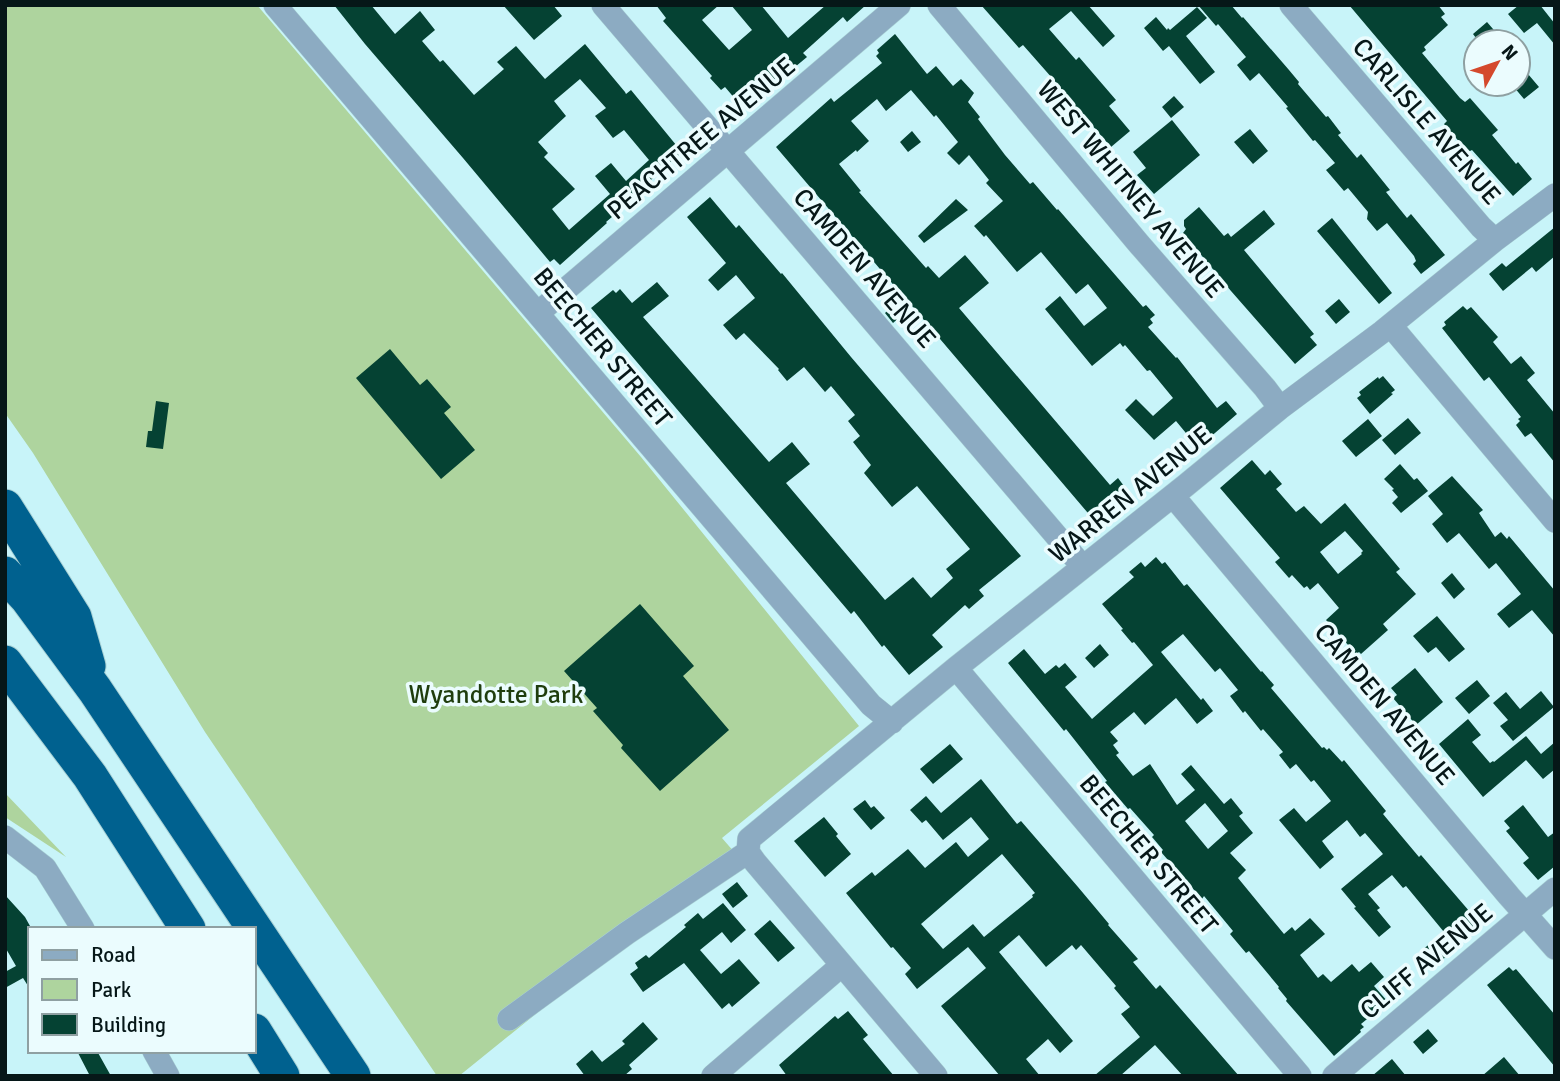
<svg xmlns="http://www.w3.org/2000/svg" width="1560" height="1081" viewBox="0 0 1560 1081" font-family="Signika,sans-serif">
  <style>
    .green { fill: #aed49e }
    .building { fill: #054233; fill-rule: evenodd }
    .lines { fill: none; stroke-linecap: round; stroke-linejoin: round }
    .minor-casing { stroke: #a9d1d5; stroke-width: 24 }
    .highway-casing { stroke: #a9d1d5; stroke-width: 37 }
    .minor { stroke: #8cabc2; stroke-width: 23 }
    .highway { stroke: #00618f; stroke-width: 35 }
    .labels { text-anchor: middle; stroke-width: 7; stroke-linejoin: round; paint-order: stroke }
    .street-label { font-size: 26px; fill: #061718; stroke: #ebfcfe }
    .park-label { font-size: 26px; fill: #1f3d0d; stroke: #ebfcfe }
  </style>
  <rect width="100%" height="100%" fill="#c8f4f9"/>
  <path class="green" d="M5,5H257L641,457L859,726L722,838L735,853L459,1076H437L205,732L33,453L5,413Z
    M5,793L66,857L5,817Z"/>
  <path class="building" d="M334,5H371L395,34L420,11L435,30L422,41L440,62L443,60L474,95L504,69L497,62L516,46L545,79L585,44L625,92L626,94L631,90L681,151L678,153L679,155L635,194L637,196L606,222L607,223L560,265L554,259L550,262L463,158L365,44ZM580,79L606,108L595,116L613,138L624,130L649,160L626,181L611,163L595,176L610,194L569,230L552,209L575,189L544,157L548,153L538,142L566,116L554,101Z
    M503,5H553L562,16L534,40Z
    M656,5H719L702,20L729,50L752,30L731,5H761L788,38L826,5H866L847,22L843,17L803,53L807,57L789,72L786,69L742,107L725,87L721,90L710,78L712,76L663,21L666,18Z
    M981,5H1088L1115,36L1103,47L1071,11L1049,29L1076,60L1079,57L1116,100L1109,106L1130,131L1111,147L1084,116L1081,118L1057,89L1060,87L1023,45L1019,48Z
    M1198,5H1231L1242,18L1243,17L1289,70L1299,82L1298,84L1326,117L1328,116L1341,133L1338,135L1357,158L1361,154L1390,190L1386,192L1407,218L1411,214L1445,255L1421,274L1413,264L1416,261L1414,256L1387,223L1377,231L1367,219L1368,212L1348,188L1344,191L1326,170L1335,163L1315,140L1313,141L1286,108L1288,107L1259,73L1250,81L1237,65L1246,57L1218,24L1216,26Z
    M1349,5H1438L1445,14L1441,17L1448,25L1424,47L1426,50L1422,53L1460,98L1465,102L1470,98L1498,130L1492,135L1516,164L1518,162L1532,179L1513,196L1472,150L1468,152L1444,124L1447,121Z
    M1519,5H1540L1555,24V45L1537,23L1524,33L1508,14Z
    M1197,7L1207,18L1186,36L1215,72L1200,84L1169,46L1163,51L1144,28L1156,17L1167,30L1168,28L1170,30Z
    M1487,22L1499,36L1492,42H1479L1473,34Z
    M895,34L927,74L936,66L953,86L961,79L974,93L968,102L980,117L978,119L1005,155L1030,184L1033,182L1057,210L1058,209L1143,307L1146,305L1155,315L1150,319L1153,323L1148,327L1176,358L1177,357L1217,408L1226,401L1237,414L1208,439L1205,436L1195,444L1176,421L1154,440L1125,410L1136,399L1153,416L1173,398L1150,370L1147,371L1125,345L1123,347L1120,343L1092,366L1045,309L1060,296L1084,326L1107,308L1088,284L1076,294L1041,252L1017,272L986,235L984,237L974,226L1003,201L986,183L989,180L969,155L959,165L947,153L958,142L936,115L934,117L911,90L886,111L877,99L851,121L869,141L857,152L856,150L839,164L861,191L859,192L926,268L928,266L939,278L965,255L989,283L959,308L1110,485L1118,478L1127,490L1093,519L912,306L893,323L885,313L903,296L776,147L831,98L834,102L882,63L876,56L879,53L877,50Z
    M1528,74L1539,87L1524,99L1513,86L1518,84V82Z
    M1174,96L1184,107L1171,118L1162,107Z
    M1172,120L1200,155L1154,194L1137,175L1146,168L1133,152Z
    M1250,129L1268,151L1253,164L1234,142Z
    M912,131L921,142L908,152L900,142Z
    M710,197L736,228L739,225L781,274L782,273L851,357L1021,556L979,590L984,596L969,609L965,605L932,635L943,647L909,675L884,645L882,647L854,611L851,614L591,308L613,290L616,293L620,289L632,303L657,282L669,296L643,317L769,462L792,442L810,464L786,483L885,600L913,577L931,598L953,578L946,569L970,549L917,486L892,507L864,473L871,465L853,442L860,436L848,421L855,415L831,386L825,392L804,367L787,381L778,370L779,369L744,333L736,340L723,325L755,298L736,275L718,291L708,280L726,263L687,217Z
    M956,199L968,210L924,243L918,236Z
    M1199,207L1224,236L1228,233L1231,237L1264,210L1275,224L1244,250L1314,334L1310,337L1317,345L1295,364L1231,291L1183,233L1186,229L1184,226V220Z
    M1332,218L1392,293L1379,304L1317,231Z
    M1555,227V256L1536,272L1532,267L1503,291L1489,274L1502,263L1506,267Z
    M1339,299L1350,312L1336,324L1325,311Z
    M1463,306L1467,310L1471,307L1498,337L1493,342L1511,364L1521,356L1535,373L1527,380L1555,414V463L1531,433L1525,437L1516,425L1520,421L1518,419L1521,417L1489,377L1484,381L1442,328L1446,325L1444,322Z
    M390,349L420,385L427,379L451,407L444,413L475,450L441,479L356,378Z
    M1383,376L1395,390L1391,393L1393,394L1370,414L1357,398L1361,395L1359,392L1378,377L1379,379Z
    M156,401L169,403L163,449L146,447L148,431H152Z
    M1408,418L1421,433L1395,455L1382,440Z
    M1368,419L1382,436L1356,457L1342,441Z
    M1252,460L1265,475L1270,470L1282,484L1276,489L1296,512L1304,506L1321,524L1345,503L1400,569L1396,572L1416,594L1383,624L1388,630L1361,654L1359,652L1356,654L1326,620L1339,608L1318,583L1310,590L1307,586L1304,588L1292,575L1289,578L1275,562L1280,558L1220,488ZM1345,531L1363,551L1361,553L1362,554L1338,574L1320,552Z
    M1400,464L1414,480L1417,478L1428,491L1401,513L1392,503L1398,497L1392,490L1394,489L1384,479Z
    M1452,476L1483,510L1479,513L1495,537L1501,532L1507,539L1509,536L1555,591V637L1532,610L1509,628L1497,614L1521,594L1496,563L1489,569L1459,533L1447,543L1432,524L1443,514L1428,496Z
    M1156,557L1162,564L1165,562L1184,586L1187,584L1261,672L1262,671L1274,685L1271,688L1322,748L1324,747L1327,750L1329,748L1342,762L1344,760L1386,811L1383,814L1398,832L1419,857L1421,855L1482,926L1434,967L1421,951L1444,932L1406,886L1403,888L1392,875L1368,894L1380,908L1377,910L1391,927L1379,937L1354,908L1356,907L1341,889L1383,854L1365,833L1360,837L1347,820L1322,841L1334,857L1320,869L1279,820L1294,808L1306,822L1331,801L1314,780L1311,782L1296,764L1290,769L1279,755L1283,752L1263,729L1261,731L1245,711L1243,713L1230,696L1238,690L1220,668L1215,672L1183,634L1161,652L1201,700L1203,698L1213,711L1197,724L1176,698L1145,725L1134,712L1110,732L1118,741L1113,745L1119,753L1116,755L1133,776L1150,764L1177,805L1195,790L1181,774L1191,765L1224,804L1231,798L1243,813L1239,816L1253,833L1230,853L1246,870L1238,878L1284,934L1292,927L1295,931L1310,918L1325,934L1300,955L1318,978L1323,974L1331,982L1352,964L1359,972L1371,962L1384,977L1374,986L1388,1002L1361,1024L1364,1027L1360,1030L1361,1032L1334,1056L1286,1001L1287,999L1278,988L1279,987L1249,951L1246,953L1230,934L1233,931L1204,896L1202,899L1161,852L1163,850L1152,837L1154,835L1130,808L1128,809L1105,782L1107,781L1066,729L1064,731L1008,663L1024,649L1045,674L1056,665L1059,668L1065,663L1077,677L1065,687L1092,719L1153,665L1134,642L1132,643L1121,630L1123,629L1102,604L1134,577L1129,572L1141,562L1145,567ZM1205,803L1228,831L1208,849L1185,821Z
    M1452,573L1465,589L1454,599L1441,583Z
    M640,604L694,666L683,676L729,730L660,791L621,748L623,745L593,711L597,708L564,671Z
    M1437,616L1465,649L1449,662L1436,647L1428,653L1413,636Z
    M1100,644L1109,655L1094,668L1085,658Z
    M1415,668L1443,702L1416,725L1393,698L1397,695L1391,688Z
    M1477,680L1490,696L1469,714L1455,698Z
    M1541,691L1554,707L1513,741L1500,726L1508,720L1493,703L1506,692L1520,709Z
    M1468,719L1481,735L1472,742L1490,763L1493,761L1494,762L1526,736L1541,754L1555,742V769L1543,779L1526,760L1483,797L1439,744Z
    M950,744L963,759L933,784L920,769Z
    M981,779L1017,824L1021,821L1078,887L1109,924L1108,925L1138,959L1133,962L1156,989L1160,985L1239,1076H1183L1155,1045L1120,1076H1094L1140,1037L1121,1014L1130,1007L1114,988L1116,986L1081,945L1076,950L1072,945L1046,967L1019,935L999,952L1073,1041L1060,1053L1048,1039L1026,1059L1040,1076H1000L941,1006L986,968L968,947L917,989L905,974L911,968L893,947L891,948L846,893L872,872L875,876L908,849L925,868L956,842L968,857L989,839L971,817L943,840L926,820L922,823L910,810L926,796L941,813ZM1002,854L1035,893L1032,895L1033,897L984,937L973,924L943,949L921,924Z
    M865,800L871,808L874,806L885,818L871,830L853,809Z
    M1523,805L1548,837L1555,832V866L1538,880L1523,863L1529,858L1506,831L1510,828L1504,821Z
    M824,817L838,834L836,836L851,854L825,877L794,841Z
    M737,882L748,896L733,908L722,894Z
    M5,895L25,917L30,926V989L23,978L5,988V972L16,966L5,947Z
    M723,903L746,930L731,943L722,932L700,950L721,974L739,959L760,983L732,1007L729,1003L722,1009L684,963L643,992L630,974L638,968L635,963L646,955L649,958L686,927L684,925L698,913L703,919Z
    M770,920L795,948L778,962L754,934Z
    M1509,967L1513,971L1516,969L1555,1015V1067L1487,985Z
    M848,1011L868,1035L863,1039L894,1076H787L779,1065L835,1016L838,1019Z
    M643,1022L658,1039L629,1065L632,1069L624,1076H585L576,1064L592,1050L602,1062L625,1044L622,1041Z
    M1428,1029L1438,1041L1423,1054L1413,1042Z
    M77,1051H97L111,1076H90Z
    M1504,1057L1520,1076H1482Z
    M1392,1059L1406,1076H1372Z"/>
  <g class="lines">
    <defs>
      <path id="minor" d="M275,5L871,705L892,722
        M603,5L1083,567
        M939,5L1139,244L1265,388L1280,408
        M1291,5L1481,227L1495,240
        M538,313L899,5
        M1391,326L1555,521
        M1173,496L1509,896L1555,948
        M956,668L1300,1076
        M5,837L45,868L83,929
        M509,1019L627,933L748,852
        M154,1051L168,1076
        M713,1076L842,965
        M936,1076L755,862L748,852L749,839L956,668L1185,486L1280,408L1382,332L1495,240L1555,195
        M1334,1076L1555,889"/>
      <path id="highway" d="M5,507L74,617L88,666
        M5,574L28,599L95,690L353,1076
        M5,663L90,776L188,929
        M254,1031L282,1076"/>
    </defs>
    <use href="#minor" class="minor-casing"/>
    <use href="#highway" class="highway-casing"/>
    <use href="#minor" class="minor"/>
    <use href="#highway" class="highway"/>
  </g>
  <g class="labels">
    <g class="street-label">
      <text transform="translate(1427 121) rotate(49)" y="9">CARLISLE AVENUE</text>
      <text transform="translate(701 138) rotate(-40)" y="9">PEACHTREE AVENUE</text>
      <text transform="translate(1131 189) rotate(50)" y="9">WEST WHITNEY AVENUE</text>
      <text transform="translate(865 268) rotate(49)" y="9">CAMDEN AVENUE</text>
      <text transform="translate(603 347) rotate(50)" y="9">BEECHER STREET</text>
      <text transform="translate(1130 494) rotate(-39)" y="9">WARREN AVENUE</text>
      <text transform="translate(1385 704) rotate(50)" y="9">CAMDEN AVENUE</text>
      <text transform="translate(1149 854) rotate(50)" y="9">BEECHER STREET</text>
      <text transform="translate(1426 961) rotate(-40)" y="9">CLIFF AVENUE</text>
    </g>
    <g class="park-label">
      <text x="496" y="703">Wyandotte Park</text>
    </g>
  </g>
  <rect width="1560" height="1081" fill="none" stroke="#061718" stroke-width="14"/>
  <rect x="28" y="927" width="228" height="126" fill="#ebfcfe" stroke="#8fa0a2" stroke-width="2"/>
  <rect x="42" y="950" width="35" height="10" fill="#8cabc2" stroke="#8fa0a2" stroke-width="2"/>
  <text x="91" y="962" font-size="21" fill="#061718">Road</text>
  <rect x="42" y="979" width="35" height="21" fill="#aed49e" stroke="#8fa0a2" stroke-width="2"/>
  <text x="91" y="997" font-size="21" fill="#061718">Park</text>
  <rect x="42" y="1014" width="35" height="21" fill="#054233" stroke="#8fa0a2" stroke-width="2"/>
  <text x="91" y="1032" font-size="21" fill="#061718">Building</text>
  <g transform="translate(1497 63) rotate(50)"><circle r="33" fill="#ebfcfe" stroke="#8fa0a2" stroke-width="2"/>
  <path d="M0-5L12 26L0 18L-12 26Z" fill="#d4492d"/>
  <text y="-10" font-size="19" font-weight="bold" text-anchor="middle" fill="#061718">N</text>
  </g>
</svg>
